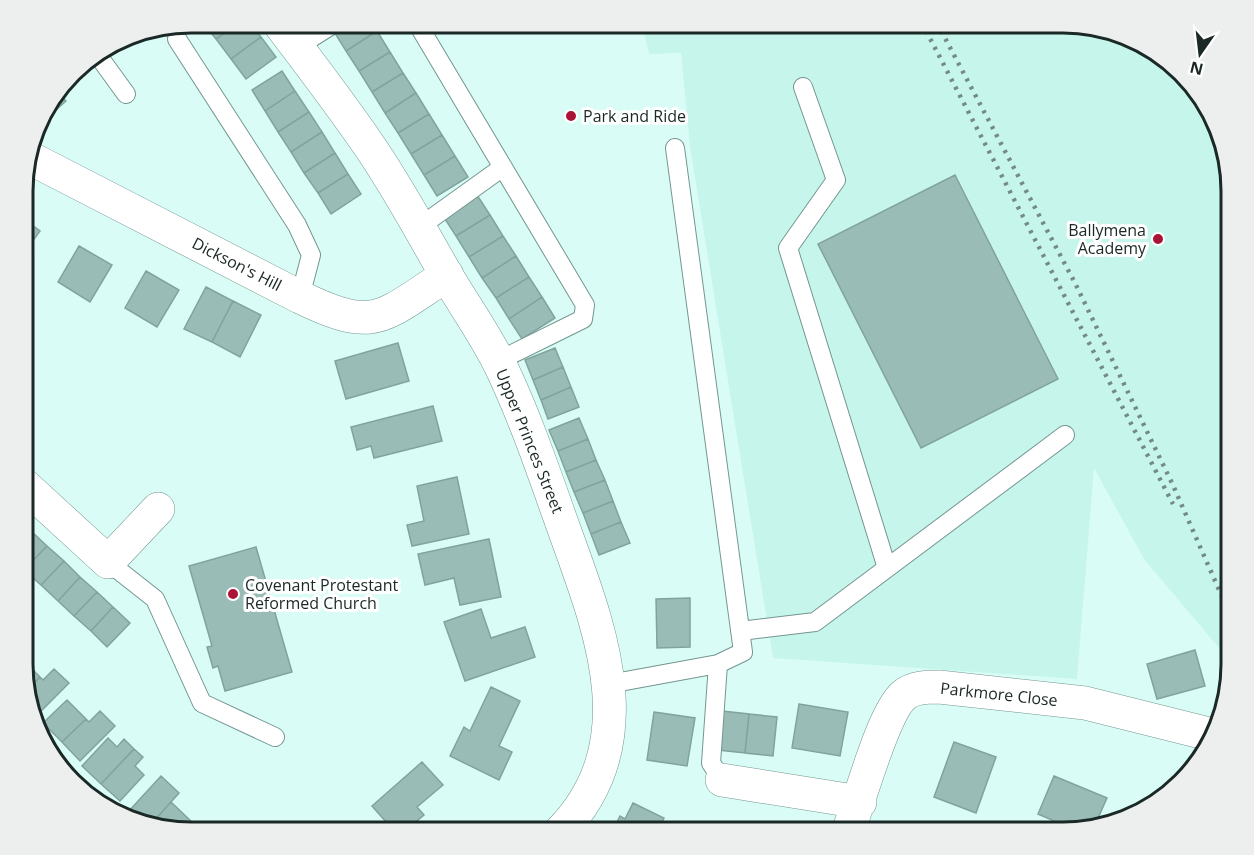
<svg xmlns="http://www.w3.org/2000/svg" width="1254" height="855" viewBox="0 0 1254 855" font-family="'Open Sans',sans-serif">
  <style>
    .built { fill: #c6f5ec }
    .building { fill: #9abcb6; stroke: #81a39d; stroke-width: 1.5 }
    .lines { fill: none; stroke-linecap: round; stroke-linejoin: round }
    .lane-casing { stroke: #749690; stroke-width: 20 }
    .street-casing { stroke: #749690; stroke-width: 34 }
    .lane { stroke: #fff; stroke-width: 18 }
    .street { stroke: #fff; stroke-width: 33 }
    .rail { stroke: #738b87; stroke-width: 4.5; stroke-dasharray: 3 6; stroke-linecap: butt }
    .poi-dot { fill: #aa1335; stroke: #fff; stroke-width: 2 }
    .labels { text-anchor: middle; stroke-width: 6; stroke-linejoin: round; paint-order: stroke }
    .poi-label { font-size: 16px; fill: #1a2826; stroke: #fff; text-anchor: start }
    .street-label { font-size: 16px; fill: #1a2826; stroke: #fff }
    .rim { fill: none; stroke: #1a2826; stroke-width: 3 }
  </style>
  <rect width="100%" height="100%" fill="#d9fdf6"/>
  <path class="built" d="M642,23H1074L1165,57L1214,116L1231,180V643L1219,648L1144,559L1094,468L1077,679L773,658L690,147L681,53L649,54Z"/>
  <path class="building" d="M203,23H239L216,39Z
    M239,23H250L261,37L231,59L216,39Z
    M345,23H372L377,31L346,51L333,30Z
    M377,31L390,52L359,71L346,51Z
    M261,37L276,57L246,79L231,59Z
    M390,52L403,73L372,92L359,71Z
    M282,71L295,91L265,111L252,90Z
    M403,73L416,93L385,113L372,92Z
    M295,91L309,112L278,132L265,111Z
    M57,92L66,101L38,126L45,107Z
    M416,93L429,114L398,133L385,113Z
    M309,112L322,132L291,152L278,132Z
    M429,114L442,135L411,154L398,133Z
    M322,132L335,153L304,173L291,152Z
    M442,135L455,156L424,175L411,154Z
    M335,153L348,174L318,193L304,173Z
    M455,156L468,177L437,196L424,175Z
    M348,174L361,194L331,214L318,193Z
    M955,175L1058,379L921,448L818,244Z
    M477,195L490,215L456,236L443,216Z
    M490,215L503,236L469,257L456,236Z
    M24,219L40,231L24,253Z
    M503,236L516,256L482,278L469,257Z
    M79,246L112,265L90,302L58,282Z
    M516,256L529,277L496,298L482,278Z
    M146,271L179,290L157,327L125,308Z
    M529,277L542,297L509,319L496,298Z
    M206,287L233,301L212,342L184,329Z
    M542,297L555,318L522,339L509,319Z
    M233,301L261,315L240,357L212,342Z
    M398,343L409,381L346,399L335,361Z
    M555,348L563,367L533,380L525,360Z
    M563,367L571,387L541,400L533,380Z
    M571,387L579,407L548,419L541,400Z
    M433,406L442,441L374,458L371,446L357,450L351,427Z
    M579,418L588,439L558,451L549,430Z
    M588,439L596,460L566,472L558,451Z
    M596,460L605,480L574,492L566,472Z
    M457,477L469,534L412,546L407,525L424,521L417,486Z
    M605,480L613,501L583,513L574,492Z
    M613,501L621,522L591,534L583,513Z
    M621,522L630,543L599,555L591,534Z
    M30,530L47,546L24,570V537Z
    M489,539L501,597L460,605L454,578L425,585L418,554Z
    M47,546L64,561L41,585L24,570Z
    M256,547L292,672L225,691L218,666L213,668L207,647L212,646L189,566Z
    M64,561L80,577L58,601L41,585Z
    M80,577L97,592L74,616L58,601Z
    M97,592L113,607L91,631L74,616Z
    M690,598V647L657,648L656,599Z
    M113,607L130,623L107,647L91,631Z
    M481,609L491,638L525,627L535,657L465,681L444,622Z
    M1195,650L1205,686L1157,699L1147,664Z
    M24,661L40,677L26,691L24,686Z
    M54,669L69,683L35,717L26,691L40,677L43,680Z
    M491,687L520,701L499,746L512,752L499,780L450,756L464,727L470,731Z
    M67,700L86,719L62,742L43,723Z
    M799,704L848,712L840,756L792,748Z
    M100,711L115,726L80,761L62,742L86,719L89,722Z
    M722,711L749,714L745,753L718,750Z
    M654,712L695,718L687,766L647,760Z
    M749,714L777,717L773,756L745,753Z
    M108,738L117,747L124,739L134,749L101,784L82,766Z
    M954,742L996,757L976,813L934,797Z
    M134,749L143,757L135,766L144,775L120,801L101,784Z
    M422,762L443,785L417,807L424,815L404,832H395L372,806Z
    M161,776L179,793L153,822L134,815L129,811Z
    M1054,776L1107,798L1095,825L1075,830L1038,814Z
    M171,802L193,823L184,832L153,822Z
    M633,803L664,818L657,832H612L620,816L625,819Z
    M742,823L791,829L790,832H741Z"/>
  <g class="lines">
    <defs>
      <path id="lane" d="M417,23L585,305L583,319L498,361
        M177,39L297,225L311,255L300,297
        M297,47L335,23
        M97,54L126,94
        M803,87L836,180L788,248L887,568
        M418,228L503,167
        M108,562L155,599L202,703L275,737
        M740,631L815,622L1065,435
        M718,664L711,763L722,780
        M609,684L718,664L743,652L675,148"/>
      <path id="street" d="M279,23C309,63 340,103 368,144C398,187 423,235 450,281C468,311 489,340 503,371C527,422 545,476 564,529C600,629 647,743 560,832
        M28,157L300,297C376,334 381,317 447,275
        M24,485L108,562L158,509
        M722,780L860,802
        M848,832C859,803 883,712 904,695C914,687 927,687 939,687L1085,703L1209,734"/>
    </defs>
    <use href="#lane" class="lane-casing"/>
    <use href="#street" class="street-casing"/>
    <use href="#lane" class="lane"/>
    <use href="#street" class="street"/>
    <path class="rail" d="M922,23L1173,504
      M937,23L1075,283L1172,483L1231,617"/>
  </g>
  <g class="poi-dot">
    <circle cx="571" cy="116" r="6"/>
    <circle cx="1158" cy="239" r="6"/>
    <circle cx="233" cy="594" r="6"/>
  </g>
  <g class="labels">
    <g class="poi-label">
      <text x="583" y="122">Park and Ride</text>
      <text x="1146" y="236" text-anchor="end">Ballymena<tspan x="1146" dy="18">Academy</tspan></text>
      <text x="245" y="591">Covenant Protestant<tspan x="245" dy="18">Reformed Church</tspan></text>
    </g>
    <g class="street-label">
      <text transform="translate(237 264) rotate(27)" y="6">Dickson's Hill</text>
      <text transform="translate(530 441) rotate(68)" y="6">Upper Princes Street</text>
      <text transform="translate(999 694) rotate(6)" y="6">Parkmore Close</text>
    </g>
  </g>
  <path d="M0 0H1254V855H0ZM191 33H1063A158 158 0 0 1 1221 191V664A158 158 0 0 1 1063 822H191A158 158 0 0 1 33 664V191A158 158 0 0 1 191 33Z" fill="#edeeee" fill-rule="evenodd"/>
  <path class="rim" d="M191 33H1063A158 158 0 0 1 1221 191V664A158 158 0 0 1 1063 822H191A158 158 0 0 1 33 664V191A158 158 0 0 1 191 33Z"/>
  <g transform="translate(1200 54) rotate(194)" stroke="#ffffff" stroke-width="4.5" paint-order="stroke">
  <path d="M0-4.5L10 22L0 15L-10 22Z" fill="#1a2826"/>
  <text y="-9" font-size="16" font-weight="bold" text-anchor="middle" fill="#1a2826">N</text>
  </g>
</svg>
